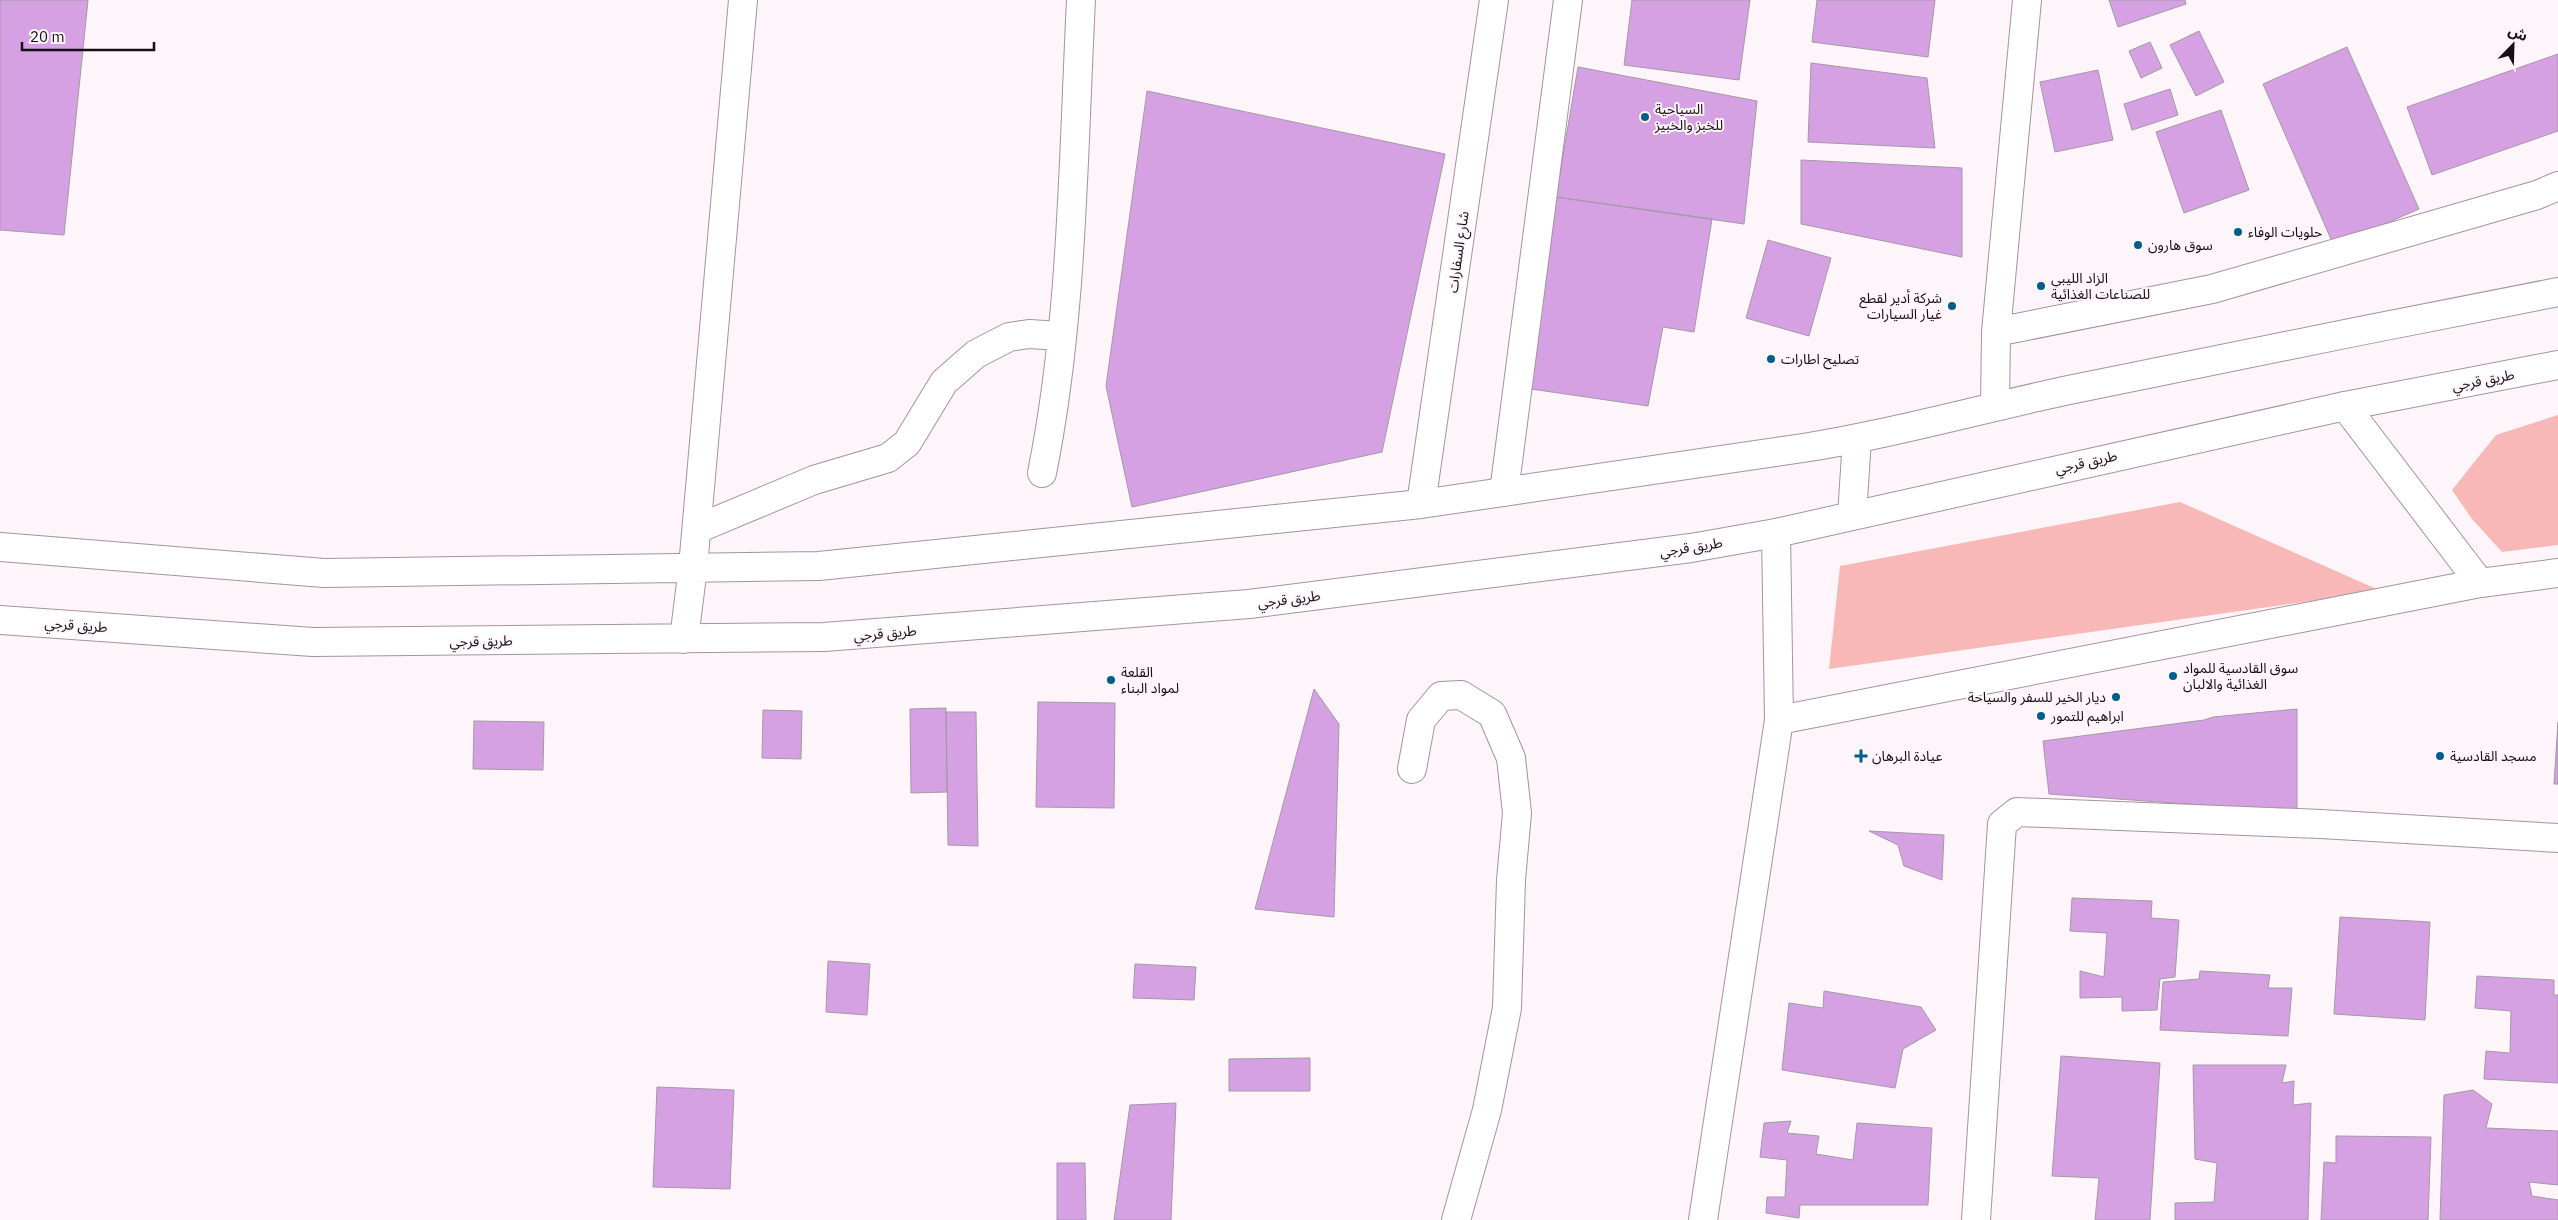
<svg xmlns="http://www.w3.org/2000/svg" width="2558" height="1220" viewBox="0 0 2558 1220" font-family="'IBM Plex Sans','Noto Sans Arabic',sans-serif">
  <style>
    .green { fill: #f8b8b8 }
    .building { fill: #d6a1e3; stroke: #a498a7 }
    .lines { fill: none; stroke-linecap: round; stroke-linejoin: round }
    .minor-casing { stroke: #a5939e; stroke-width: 30 }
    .major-casing { stroke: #a5939e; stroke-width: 30 }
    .highway-casing { stroke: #a5939e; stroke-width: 30 }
    .minor { stroke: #fff; stroke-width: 28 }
    .major { stroke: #fff; stroke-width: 28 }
    .highway { stroke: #fff; stroke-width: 28 }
    .poi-dot { fill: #005e8e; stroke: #fdf5fa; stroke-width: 2 }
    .labels { text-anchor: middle; stroke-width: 4; stroke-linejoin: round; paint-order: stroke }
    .poi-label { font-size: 14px; fill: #160f13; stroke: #fdf5fa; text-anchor: start }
    .street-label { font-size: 14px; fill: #160f13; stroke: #fdf5fa }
  </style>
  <rect width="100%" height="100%" fill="#fdf5fa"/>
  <path class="green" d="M2558,415V545L2502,552L2472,519L2452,490L2496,435Z
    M2180,502L2381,591L1829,669L1840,566Z"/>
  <path class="building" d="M0,0H88L64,235L0,230Z
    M1632,0H1750L1739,80L1624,65Z
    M1817,0H1935L1928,57L1812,42Z
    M2109,0H2185L2186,4L2118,27Z
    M2199,31L2224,82L2196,96L2170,45Z
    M2150,42L2162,68L2141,78L2129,51Z
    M2347,47L2419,209L2334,246L2263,84Z
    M2558,54V131L2432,175L2407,107Z
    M1811,63L1927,78L1935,148L1808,142Z
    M1578,67L1757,101L1744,224L1556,197Z
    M2098,70L2113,140L2055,152L2040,82Z
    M2170,89L2178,115L2132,130L2124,104Z
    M1147,91L1445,154L1382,452L1132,507L1106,386Z
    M2221,110L2249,190L2184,213L2156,132Z
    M1801,160L1962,168V257L1801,224Z
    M1556,197L1712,219L1694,332L1663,327L1648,406L1531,389Z
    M1768,240L1831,258L1809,336L1746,318Z
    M1314,689L1339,724L1334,917L1255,909Z
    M1038,702L1115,703L1114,808L1036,807Z
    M946,708L947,792L911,793L910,709Z
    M2297,709V812L2049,794L2043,741L2204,720L2213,717Z
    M763,710L802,711L801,759L762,758Z
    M946,712H976L978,846L948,845Z
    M474,721L544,722L543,770L473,769Z
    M2558,722V784H2554Z
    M1869,831L1944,835L1942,880L1904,866L1898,845Z
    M2072,898L2152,901L2151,918L2179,920L2175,977L2160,979L2157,1010L2122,1011V997L2080,998V971L2104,977L2107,933L2070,931Z
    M2340,917L2430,922L2425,1020L2334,1014Z
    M828,961L870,964L867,1015L826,1012Z
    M1135,964L1196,967L1194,1000L1133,998Z
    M2200,971L2270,975L2268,988H2292L2288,1036L2160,1030L2163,982L2199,979Z
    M2477,976L2554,980V995H2558V1083L2484,1079L2486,1051L2510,1053L2511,1011L2475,1008Z
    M1824,991L1921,1007L1936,1030L1903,1049L1895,1088L1782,1070L1789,1003L1823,1008Z
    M2061,1056L2160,1063L2150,1220H2095L2099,1178L2052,1176Z
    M1310,1058V1091H1229V1059Z
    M2193,1065H2286L2282,1083L2294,1081L2293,1105L2311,1103L2308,1220H2175V1203L2214,1202L2217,1163L2195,1159Z
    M657,1087L734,1090L730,1189L653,1187Z
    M2473,1090L2492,1104L2486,1128L2558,1131V1185L2529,1182L2532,1196L2558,1200V1220H2440L2444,1095Z
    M1176,1103L1171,1220H1114L1130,1105Z
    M1791,1121L1787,1133L1819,1136L1816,1154L1853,1160L1857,1123L1932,1128L1928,1205H1800L1799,1218L1766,1213L1767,1197H1785L1787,1160L1760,1157L1764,1123Z
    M2336,1136L2431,1137L2428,1220H2321L2324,1162L2336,1163Z
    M1057,1163H1085L1086,1220H1057Z"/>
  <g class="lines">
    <defs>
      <path id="minor" d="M1996,332L2212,289L2537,195L2558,186
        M1995,406L1996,332L2027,0
        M1042,473C1073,319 1073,157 1081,0
        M1504,492L1568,0
        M1421,504L1494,0
        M697,529L814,480L888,458L907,443L944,382L976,354L1009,337L1029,334L1061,336
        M693,567L743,0
        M1779,720L2480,583
        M1412,769L1421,720L1441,696L1461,695L1492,714L1511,758L1517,813L1511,880L1507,1008L1487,1110L1456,1220
        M1703,1220L1779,720L1776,533
        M1976,1220L2002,824L2017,812L2321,824L2558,838"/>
      <path id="major" d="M2345,406L2480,583L2558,573"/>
      <path id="highway" d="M1852,516L1857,439
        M0,547L324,573L819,566L1421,504L1803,448C1891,434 1977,410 2064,391C2229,357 2393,324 2558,292
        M0,620L313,642L824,637L1249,604L1691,548L1776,533L2345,406L2558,365
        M684,639L693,567"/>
    </defs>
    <use href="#minor" class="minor-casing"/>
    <use href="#major" class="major-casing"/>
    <use href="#highway" class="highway-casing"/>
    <use href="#minor" class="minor"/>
    <use href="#major" class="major"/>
    <use href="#highway" class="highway"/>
  </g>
  <g class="poi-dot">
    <circle cx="1645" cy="117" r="5"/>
    <circle cx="2238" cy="232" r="5"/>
    <circle cx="2138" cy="245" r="5"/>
    <circle cx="2041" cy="286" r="5"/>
    <circle cx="1952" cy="306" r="5"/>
    <circle cx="1771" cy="359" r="5"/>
    <circle cx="2173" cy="676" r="5"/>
    <circle cx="1111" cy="680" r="5"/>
    <circle cx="2116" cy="697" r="5"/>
    <circle cx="2041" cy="716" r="5"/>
    <path d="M1858.5 748.5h5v5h5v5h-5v5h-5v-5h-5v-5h5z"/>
    <circle cx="2440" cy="756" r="5"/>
  </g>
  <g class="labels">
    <g class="poi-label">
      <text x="1655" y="114">السياحية<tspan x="1655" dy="16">للخبز والخبيز</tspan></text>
      <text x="2248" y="237">حلويات الوفاء</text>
      <text x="2148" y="250">سوق هارون</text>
      <text x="2051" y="283">الزاد الليبي<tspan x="2051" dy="16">للصناعات الغذائية</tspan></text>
      <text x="1942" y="303" text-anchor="end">شركة أدير لقطع<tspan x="1942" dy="16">غيار السيارات</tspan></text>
      <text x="1781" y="364">تصليح اطارات</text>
      <text x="2183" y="673">سوق القادسية للمواد<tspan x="2183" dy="16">الغذائية والالبان</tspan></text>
      <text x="1121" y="677">القلعة<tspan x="1121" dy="16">لمواد البناء</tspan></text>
      <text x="2106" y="702" text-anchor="end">ديار الخير للسفر والسياحة</text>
      <text x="2051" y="721">ابراهيم للتمور</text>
      <text x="1872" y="761">عيادة البرهان</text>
      <text x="2450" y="761">مسجد القادسية</text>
    </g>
    <g class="street-label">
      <text transform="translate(1458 252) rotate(-82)" y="5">شارع السفارات</text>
      <text transform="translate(2483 380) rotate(-11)" y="5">طريق قرجي</text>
      <text transform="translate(2086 462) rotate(-13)" y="5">طريق قرجي</text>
      <text transform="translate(1691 547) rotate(-9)" y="5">طريق قرجي</text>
      <text transform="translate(1289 599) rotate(-7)" y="5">طريق قرجي</text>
      <text transform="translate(76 625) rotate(4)" y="5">طريق قرجي</text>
      <text transform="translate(885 633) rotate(-5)" y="5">طريق قرجي</text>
      <text transform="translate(481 641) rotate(-1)" y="5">طريق قرجي</text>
    </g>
  </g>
  <g transform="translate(2513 45) rotate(23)" stroke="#fdf5fa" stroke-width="4" paint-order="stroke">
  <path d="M0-4L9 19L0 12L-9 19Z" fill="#160f13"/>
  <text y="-8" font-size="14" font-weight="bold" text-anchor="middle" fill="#160f13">ش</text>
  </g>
  <path d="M22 42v8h132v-8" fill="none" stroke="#160f13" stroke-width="2.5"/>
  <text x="30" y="42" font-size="15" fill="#160f13" stroke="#fdf5fa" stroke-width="4" paint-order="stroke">20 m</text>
</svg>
